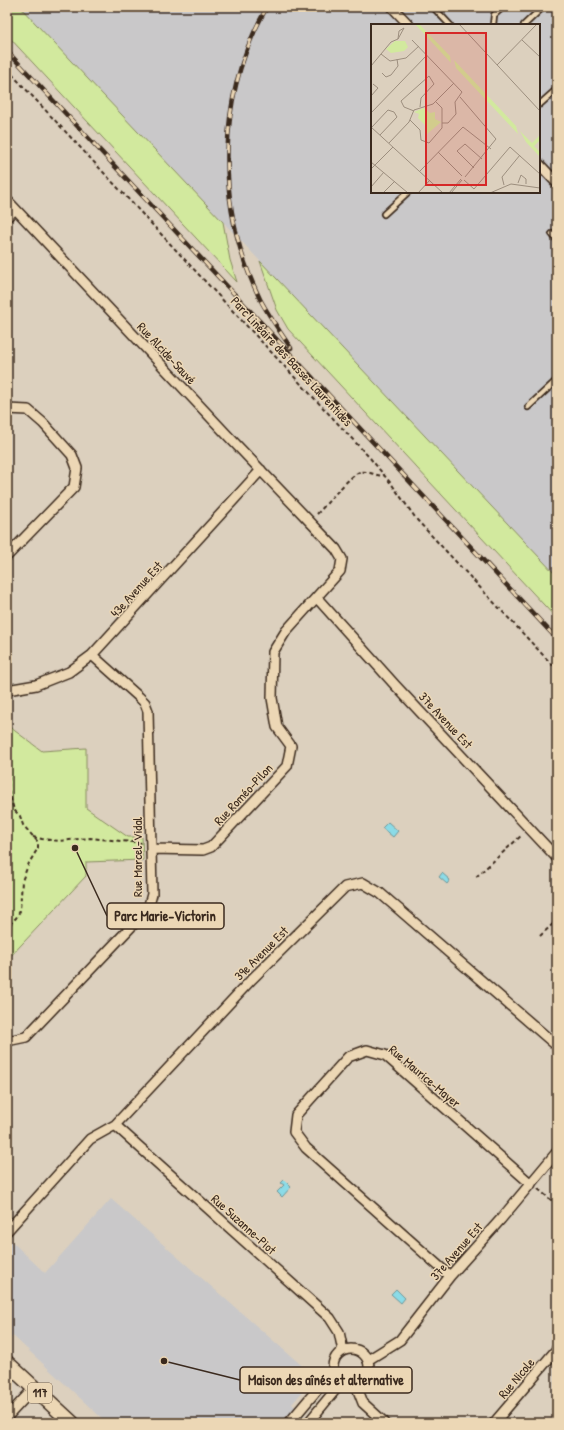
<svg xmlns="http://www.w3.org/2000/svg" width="564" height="1430" viewBox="0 0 564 1430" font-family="'Patrick Hand',sans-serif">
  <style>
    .built { fill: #c9c8c9; fill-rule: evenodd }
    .green { fill: #d2e99e; stroke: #868a5e }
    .water { fill: #8bdbe7; stroke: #6b9497 }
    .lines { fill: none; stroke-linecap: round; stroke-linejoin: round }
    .lane-casing { stroke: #3b2a1e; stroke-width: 8 }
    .street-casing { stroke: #3b2a1e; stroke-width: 12 }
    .primary-casing { stroke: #3b2a1e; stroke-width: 17 }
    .path { stroke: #3b2a1e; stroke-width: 2; stroke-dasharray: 4 3; stroke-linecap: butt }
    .lane { stroke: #ecd7b5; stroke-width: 4.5 }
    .street { stroke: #ecd7b5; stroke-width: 9 }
    .primary { stroke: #ecd7b5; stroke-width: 14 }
    .rail-casing { stroke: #3b2a1e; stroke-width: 4.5 }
    .rail { stroke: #ecd7b5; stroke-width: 3; stroke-dasharray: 9; stroke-linecap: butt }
    .labels { text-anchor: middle; stroke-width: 3; stroke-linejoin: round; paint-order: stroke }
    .shield { fill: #ecd7b5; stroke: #705e4b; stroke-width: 1 }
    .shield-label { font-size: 12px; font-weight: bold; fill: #3b2a1e }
    .street-label { font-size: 13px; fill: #3b2a1e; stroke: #ecd7b5 }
    .inset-road { fill: none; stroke: #9c8e7e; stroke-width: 1 }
    .view { fill: #d62828; fill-opacity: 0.15; stroke: #d62828; stroke-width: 2 }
    .inset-edge { fill: none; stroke: #3b2a1e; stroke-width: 2 }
    .leader { fill: none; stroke: #3b2a1e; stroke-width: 1.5 }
    .callout-dot { fill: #3b2a1e; stroke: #ecd7b5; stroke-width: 1.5 }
    .callout { fill: #ecd7b5; stroke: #3b2a1e; stroke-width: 1.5 }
    .callout-label { font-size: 14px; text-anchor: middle; font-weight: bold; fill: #3b2a1e }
  </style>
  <rect width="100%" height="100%" fill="#dcd0be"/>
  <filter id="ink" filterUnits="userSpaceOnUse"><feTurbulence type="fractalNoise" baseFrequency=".025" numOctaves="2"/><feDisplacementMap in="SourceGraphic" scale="8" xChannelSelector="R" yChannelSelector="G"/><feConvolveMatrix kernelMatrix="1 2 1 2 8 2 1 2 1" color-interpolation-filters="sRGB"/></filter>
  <g filter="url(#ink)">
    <path class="built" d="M20,7H557V576L260,261ZM372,25H539V192H372Z
      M111,1199L315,1377L292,1404L311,1423H107L13,1336L7,1342V1239L8,1238L45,1273Z"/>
    <path class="green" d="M7,7H20L223,222L230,260L237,282L7,35Z
      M260,261L557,576V619L288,329L277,310Z
      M7,725L42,751L86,748V808L128,837H142L143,860L86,862V876L7,960Z"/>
    <path class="water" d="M388,822L398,831L393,837L382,828Z
      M442,873L450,880L447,884L439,877Z
      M284,1180L291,1187L282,1197L277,1192L284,1185L281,1183Z
      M396,1289L405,1298L401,1303L391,1294Z"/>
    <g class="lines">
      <defs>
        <path id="lane" d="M433,7L450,25
          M493,25L494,15L503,7
          M524,25L543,7
          M539,105L557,89
          M384,214L408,192
          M552,234L557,240
          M528,407L557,380"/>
        <path id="street" d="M392,7L409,25
          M539,164L557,183
          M7,200L230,438L336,549L342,559L340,571L286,631L273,652L272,698L277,727L291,746L287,766L211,847L203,850L151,849
          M7,217L15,209
          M7,409L28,410L43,423L72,455L77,468L74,487L7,556
          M317,598L395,685L557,858
          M7,690L36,685L69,672L92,655L261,470
          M7,1041L26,1037L148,909L152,894L148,711L145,703L139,697L92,655
          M115,1125L330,1318L339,1332L343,1351
          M7,1231L90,1139L115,1125L252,979L345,887L363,883L380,893L557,1046
          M450,1276L306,1148L294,1132L296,1115L348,1057L367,1050L385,1055L531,1184
          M333 1367a18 18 0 1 1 36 0a18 18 0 1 1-36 0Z
          M368,1360L400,1340L450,1276L501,1219L557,1152
          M356,1385L363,1403L385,1423
          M7,1417L34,1388
          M289,1423L333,1371
          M308,1423L341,1383
          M494,1423L557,1349"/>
        <path id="primary" d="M7,1363L72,1423"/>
      </defs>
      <use href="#lane" class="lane-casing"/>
      <use href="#street" class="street-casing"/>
      <use href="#primary" class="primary-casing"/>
      <path class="path" d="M7,69L370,458L393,486L417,520L557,670
        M317,514C325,506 351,474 360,472C369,470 378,478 385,475
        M7,770L9,776L8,789L14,810L20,816L23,825L38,842V848L29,863L22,881L20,911L16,918L9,925L10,938L7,949
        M33,837L42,839L59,841L90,838L142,843
        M476,877L522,835
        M540,936L557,920
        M538,1189L557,1205"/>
      <use href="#lane" class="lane"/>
      <use href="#street" class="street"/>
      <use href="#primary" class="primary"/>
      <defs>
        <path id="rail" d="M267,7C216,96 215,207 260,299C269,316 280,332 291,348
          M7,51L557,639"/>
      </defs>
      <use href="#rail" class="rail-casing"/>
      <use href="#rail" class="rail"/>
    </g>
  </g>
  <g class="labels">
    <rect class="shield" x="28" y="1383" width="24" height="20" rx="3"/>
    <g class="shield-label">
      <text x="40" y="1397">117</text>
    </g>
    <g class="street-label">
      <text transform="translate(167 353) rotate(47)" y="5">Rue Alcide-Sauvé</text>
      <text transform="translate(292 361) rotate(47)" y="5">Parc Linéaire des Basses Laurentides</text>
      <text transform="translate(136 589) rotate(-48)" y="5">43e Avenue Est</text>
      <text transform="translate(446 720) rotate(47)" y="5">37e Avenue Est</text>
      <text transform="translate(243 794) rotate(-47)" y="5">Rue Roméo-Pilon</text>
      <text transform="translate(137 857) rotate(-90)" y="5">Rue Marcel-Vidal</text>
      <text transform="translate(261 953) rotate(-45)" y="5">39e Avenue Est</text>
      <text transform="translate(425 1076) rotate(40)" y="5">Rue Maurice-Mayer</text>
      <text transform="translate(244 1224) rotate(42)" y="5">Rue Suzanne-Piot</text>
      <text transform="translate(456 1251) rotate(-49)" y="5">37e Avenue Est</text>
      <text transform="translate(516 1378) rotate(-50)" y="5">Rue Nicole</text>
    </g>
  </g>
  <g transform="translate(371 24)">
    <rect width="169" height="169" fill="#dcd0be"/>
    <path d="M44,0H48L79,32L80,39ZM24,17H34L37,23L33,27L20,29L15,25ZM83,36L145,102L147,110L85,44ZM53,84L59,89L64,88V95L70,98L55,111V102L47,94L48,90L43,88ZM149,107L161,119L169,111V116L163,122L169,128V133L155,118Z" fill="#d2e99e"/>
    <path class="inset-road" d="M88,0L169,87M41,16L91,68L84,78L85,90L77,99H71M151,16L169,33M10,30L19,37L35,34L48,22M126,41L166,0M0,42L20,18L27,15L33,4L28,7L27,15M11,49L15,53L20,51L27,42L26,35M0,72L7,64L2,60M89,73L125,115L94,153M43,87L33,83L30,77L58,52L63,60L50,74L49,83M0,89L56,31M39,96L49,106L50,116L58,119L71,104V84L65,78M0,103L72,169M1,103L17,86L23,88L26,93L9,111M18,119L38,98L43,86L62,80L83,59M67,128L91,152M0,138L37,169M103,144L86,127L94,120L111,135M0,145L22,123M49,147L92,103L120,125M93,156L103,165L139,123L169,150M147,159L150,151L155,155V160M133,161L131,153L149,131M0,163L13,148M12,169L24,157M47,169L59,156M78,169L90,155M80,169L91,156M119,169L140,160L169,164"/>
    <path class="view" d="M55,9H115V161H55Z"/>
    <rect width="169" height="169" class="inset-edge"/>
  </g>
  <path class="leader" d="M75 848L107 916M164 1361L240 1380"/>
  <g class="callout-dot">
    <circle cx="75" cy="848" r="4"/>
    <circle cx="164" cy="1361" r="4"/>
  </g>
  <g class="callout">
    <rect x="107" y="903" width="117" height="26" rx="4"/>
    <rect x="240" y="1367" width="172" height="26" rx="4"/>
  </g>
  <g class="callout-label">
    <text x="165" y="921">Parc Marie-Victorin</text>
    <text x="326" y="1385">Maison des aînés et alternative</text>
  </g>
  <rect width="564" height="1430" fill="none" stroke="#ecd7b5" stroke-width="24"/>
  <rect x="12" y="12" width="540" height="1406" fill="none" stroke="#3b2a1e" stroke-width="1.5" filter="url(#ink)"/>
</svg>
